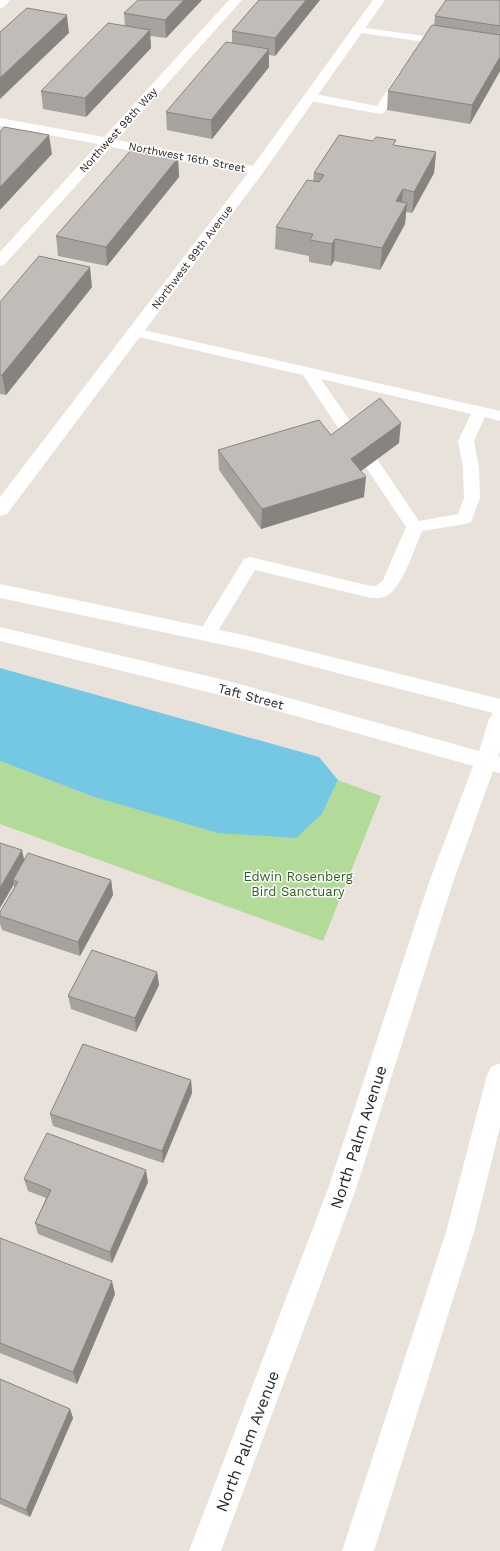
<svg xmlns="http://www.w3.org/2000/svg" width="500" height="1551" viewBox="0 0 500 1551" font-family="'Work Sans',sans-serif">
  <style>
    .green { fill: #b2db9a }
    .water { fill: #75c8e3 }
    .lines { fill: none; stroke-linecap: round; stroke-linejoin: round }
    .lane { fill: #fff; fill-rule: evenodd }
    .street { fill: #fff; fill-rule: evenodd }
    .secondary { fill: #fff; fill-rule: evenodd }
    .wall { fill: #a6a29d }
    .shaded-wall { fill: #878480 }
    .building { fill: #c1bcb7; stroke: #878480 }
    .labels { text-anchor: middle; stroke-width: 3; stroke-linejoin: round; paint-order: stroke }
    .far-street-label { font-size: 11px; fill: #272727; stroke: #fff }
    .street-label { font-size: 13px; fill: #272727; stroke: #fff }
    .park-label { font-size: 13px; fill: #2d5d1f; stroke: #fff }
    .near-street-label { font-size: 16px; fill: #272727; stroke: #fff }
  </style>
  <rect width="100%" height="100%" fill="#e9e2da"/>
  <path class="green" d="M0,761L91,796L322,814L338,780L381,796L323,941L0,824Z"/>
  <path class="water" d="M0,668L319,757L338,780L322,814L296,838L218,833L91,796L0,761Z"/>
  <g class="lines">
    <path class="lane" d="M358,27L425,36L429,37L431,39L429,41L425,42L354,32L352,30L354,28Z
      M403,70L407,72L409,74L384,113L380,114L310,101L306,100L304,97L306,94L310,93L377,106L399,72Z
      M135,328L500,411V421L485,417L474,441L479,467L480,498L471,522L465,524L422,531C414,549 403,588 386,596C382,599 376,598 371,598L255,570L213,639L207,641L201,639L198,634L244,559L250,557L371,586H376L383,580L406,527L363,463L365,459L371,458L377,459L419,521L458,514L464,498L463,467L458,441L471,414L321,379L361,437L359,441L353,442L347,441L303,375L130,335L128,332L130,329Z"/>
    <path class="street" d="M0,0H10L4,7L0,8Z
      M229,0H242L117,140L253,166L373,0H385L262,174L7,514L0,516V497L248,173L111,147L5,264L0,266V252L98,144L0,126V118L104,137Z"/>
    <path class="secondary" d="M0,584L248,636L500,699V752L498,756L500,757V773L493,771L452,885L356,1189L221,1551H189L328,1189L428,885L473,766L228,697L0,641V627L228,681L479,751L489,719L493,713L248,650L0,598Z
      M500,1063V1127L474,1232L374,1551H342L446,1232L487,1075L491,1067Z"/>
  </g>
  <path class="wall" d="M202,0L166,38L150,36L151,48L86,117L43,109L41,91L125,26L124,13Z
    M259,0H320L275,56L269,55V67L212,139L167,130L166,112L232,43V31Z
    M500,0V71L470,124L387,110L388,91L434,25L435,16Z
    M395,145L436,152L434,173L412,213L406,212L405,224L380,270L334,261L331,266L309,262V256L275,249L276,227L313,181L314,173Z
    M178,158L179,177L107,266L58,256L56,236Z
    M92,287L6,395L0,394V302Z
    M331,435L399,443L361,471L364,497L261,529L219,470L218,450Z
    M22,850L24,860L111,880L113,895L80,956L2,930L0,924V912L14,888V884L0,908Z
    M157,972L159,985L136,1032L71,1009L68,996Z
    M191,1080L192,1093L163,1163L53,1126L50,1114Z
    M24,1179L148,1182L112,1263L38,1234L35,1223L46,1198L28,1191Z
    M0,1238L115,1294L77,1384L0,1353Z
    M0,1379L70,1409L73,1418L30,1517L0,1504Z"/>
  <path class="shaded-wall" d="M184,0H202L166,38L165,20Z
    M306,0H320L275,56V38Z
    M67,15L69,33L0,99V78Z
    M150,30L151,48L86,117L85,98Z
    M269,49V67L212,139L211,120Z
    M500,57V71L470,124L472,105Z
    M49,135L52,154L0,210V187Z
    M436,152L434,173L412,213L414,192Z
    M178,158L179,177L107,266L106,247Z
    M403,189L401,211L396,201Z
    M407,203L405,224L380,270L382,248Z
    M335,239L334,261L331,266L332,244Z
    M90,267L92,287L6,395L2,375Z
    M401,423L399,443L350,479L351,459Z
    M366,477L364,497L261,529L262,509Z
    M22,850L25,864L13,880L14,884L0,908V888Z
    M111,880L113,895L80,956L78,942Z
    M157,972L159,985L136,1032L135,1018Z
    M191,1080L192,1093L163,1163L162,1151Z
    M146,1170L148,1182L112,1263L110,1252Z
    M112,1281L115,1294L77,1384L73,1372Z
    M70,1409L73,1418L30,1517L26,1510Z"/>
  <path class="building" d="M138,0H184L165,20L124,13Z
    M259,0H306L275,38L232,31Z
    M446,0H500V26L435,16Z
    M27,8L67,15L0,78V32Z
    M108,23L150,30L85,98L41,91Z
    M432,25L500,35V57L472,105L388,91Z
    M226,42L269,49L211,120L166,112Z
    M4,127L49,135L0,187V132Z
    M339,135L373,141L376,137L396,140L393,145L436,152L414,192L403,189L396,201L407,203L382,248L335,239L332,244L310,240L313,234L276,227L307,180L319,182L324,175L314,173Z
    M131,150L178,158L106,247L56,236Z
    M39,256L90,267L2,375H0V302Z
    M380,398L401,423L351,459L366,477L262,509L218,450L319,420L331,435Z
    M0,843L22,850L0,888Z
    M28,853L111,880L78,942L0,916V912L18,882L13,880Z
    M92,950L157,972L135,1018L68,996Z
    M83,1044L191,1080L162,1151L50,1114Z
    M47,1133L146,1170L110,1252L35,1223L51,1190L24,1179Z
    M0,1238L112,1281L73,1372L0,1343Z
    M0,1379L70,1409L26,1510L0,1498Z"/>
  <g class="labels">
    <g class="far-street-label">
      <text transform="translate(118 130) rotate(-48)" y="4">Northwest 98th Way</text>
      <text transform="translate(187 157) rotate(11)" y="4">Northwest 16th Street</text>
      <text transform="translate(192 257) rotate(-53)" y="4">Northwest 99th Avenue</text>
    </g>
    <g class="street-label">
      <text transform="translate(251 696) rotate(15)" y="5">Taft Street</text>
    </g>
    <g class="park-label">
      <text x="298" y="881">Edwin Rosenberg<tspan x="298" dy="15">Bird Sanctuary</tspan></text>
    </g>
    <g class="near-street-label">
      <text transform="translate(358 1137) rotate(-72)" y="6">North Palm Avenue</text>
      <text transform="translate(247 1441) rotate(-69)" y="6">North Palm Avenue</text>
    </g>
  </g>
</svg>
